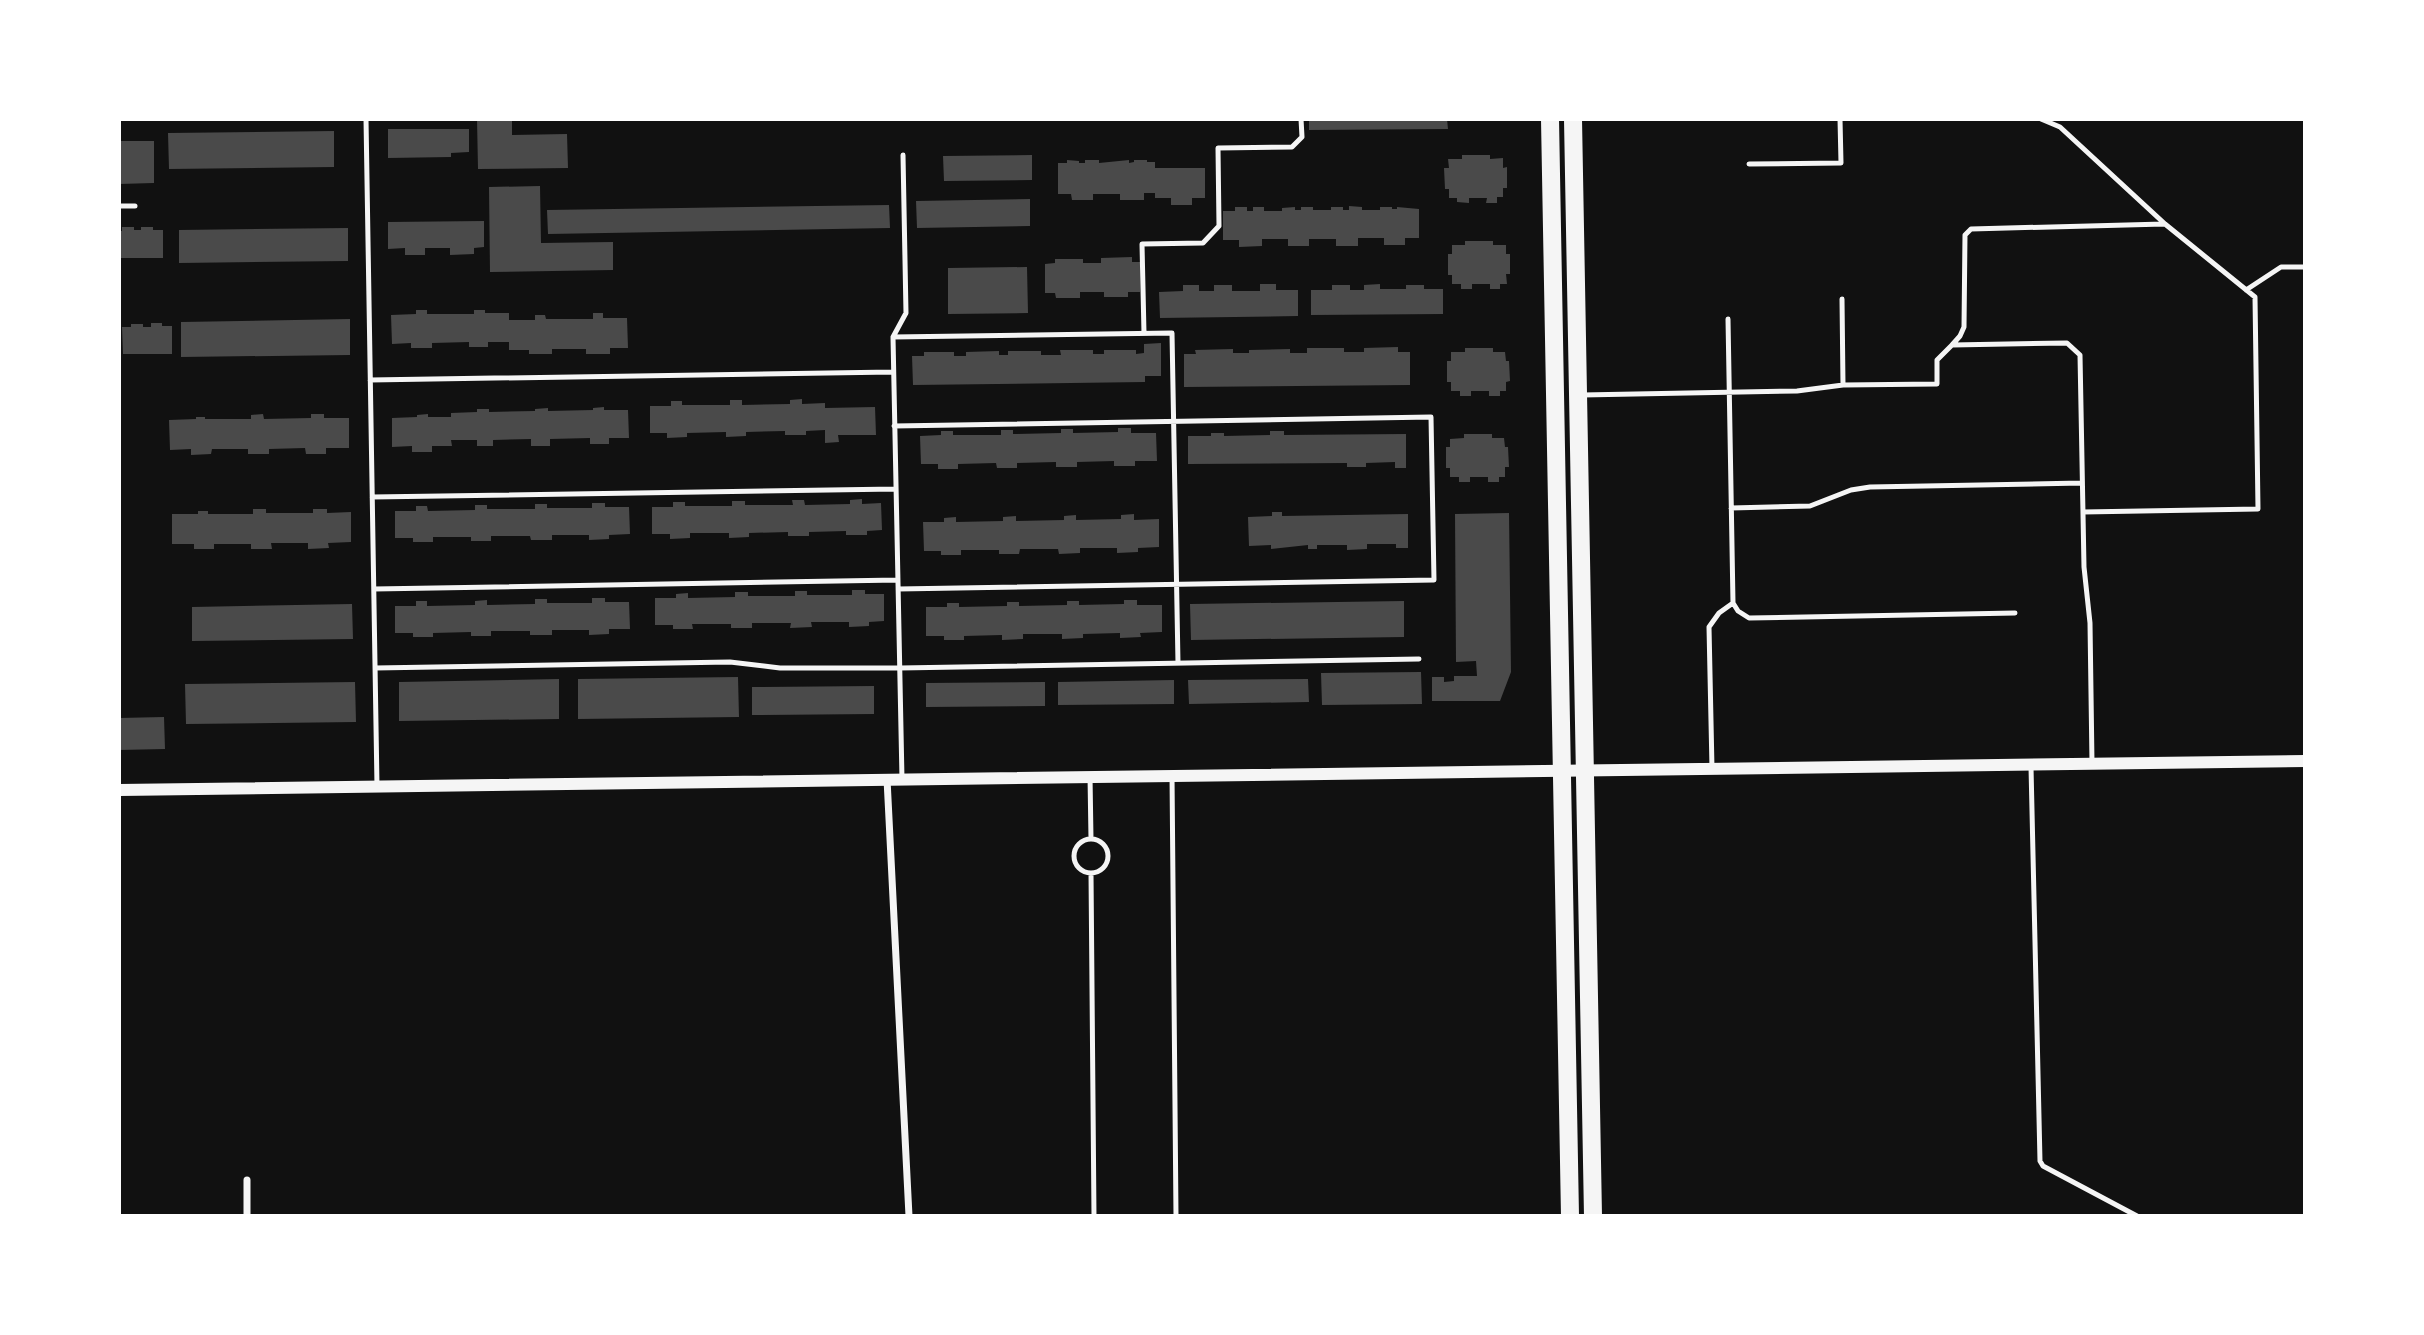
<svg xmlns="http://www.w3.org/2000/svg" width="2424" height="1335" viewBox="0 0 2424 1335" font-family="'Work Sans',sans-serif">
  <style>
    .building { fill: #4a4a4a }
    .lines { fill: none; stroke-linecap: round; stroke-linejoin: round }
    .service { stroke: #f5f5f5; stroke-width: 5 }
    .minor { stroke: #f5f5f5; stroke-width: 7 }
    .tertiary { stroke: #f5f5f5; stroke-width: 12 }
    .primary { stroke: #f5f5f5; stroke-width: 18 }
  </style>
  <rect width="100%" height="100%" fill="#111"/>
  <path class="building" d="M477,119H512V135L567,134L568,168L478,169Z
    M1309,119H1447L1448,129L1309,130Z
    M388,129H469V152L451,153V157L388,158Z
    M334,131V167L169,169L168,133Z
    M119,141H154V183L119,184Z
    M1032,155V180L944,181L943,156Z
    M1462,155H1490V159L1503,158V168L1507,167V188H1503V197H1497V203H1486L1487,198H1469V203L1457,202V198H1449V189H1445L1444,168H1449L1448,159H1462Z
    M1067,160L1079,161V163H1085V160H1099V163L1129,160V163L1134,162V160H1147V162H1155V168H1205V198H1192V205H1171V198H1155V193H1144V200H1120V194H1093V200H1072L1071,194H1058V163H1067Z
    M540,186L541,243L613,242V270L490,272L489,187Z
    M1030,199V226L917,228L916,201Z
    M889,205L890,228L548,234L547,210Z
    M1349,206L1362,207V210H1380V207H1392V209H1397V207L1419,209V238H1405V245H1384V238H1358V246H1336V239H1309V246H1288V239H1262V246L1239,247V240H1223V211H1235V207H1247V211H1253V207H1264V211H1282V208L1295,207V210H1301V207H1313V210H1331V207H1343V210H1349Z
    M484,221V247L474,248V254L450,255V248H425V255H405V248L388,249V222Z
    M122,227H134V230H141V227H153V230H163V258H119V231H122Z
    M348,228V261L179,263V230Z
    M1465,241H1493V245H1506V254H1510V274H1506L1507,284H1500V289H1490V284H1472V289H1461V284H1452V275H1448V254H1452V245H1465Z
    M1132,257V262H1140V292H1128V297H1104V292H1080V298H1056L1055,293H1045V264L1055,263V259H1083V263H1101V258Z
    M1027,267L1028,313L948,314V268Z
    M1260,284H1276V290H1298V316L1160,318L1159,292L1183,291V285H1199V291H1214V285H1232V291H1260Z
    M1380,284V289H1406V285H1424V289H1443V314L1311,315V290H1332V285H1350V290H1364V285Z
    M416,310H427V314H474V310H485V313H509V320H535V315H545L546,319H593V313H603V318H627L628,348H610V354H586V349H552V354H529V350H509V342H488V347H469V342L432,343V348H411V343L392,344L391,315L416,314Z
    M350,319V355L181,357V322Z
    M151,323H162V326H172V354H123L122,327H131V324H143V327H151Z
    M1161,343V376H1145V382L913,385L912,356H924V352H954V356H966V352L999,351V355H1008V351H1041V355H1061L1060,350H1093V354H1104V350H1136V354L1144,353V344Z
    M1398,347V352H1410V385L1184,387V354H1196L1195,350L1233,349V353H1249V350L1290,349V353H1307V348H1344V352H1364V348Z
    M1465,348H1493V352H1505L1506,361H1509L1510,381L1506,382V391H1500V396H1489V391H1471V396H1460V391H1451V382H1447V361H1451V352H1465Z
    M802,399V404L825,403V408L875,407L876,435H838L839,442L825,443V430L806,431V435H785V431L746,432V436L726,437V432L687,433V437L667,438V433H650V406H671V401H682V405H730V400H742V405L790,404V400Z
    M604,407V410H628L629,438H609V444H590V438L550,439V446H531V439L493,440V446H477V440H451L452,446H432V452H412V446L392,447V418L417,417V415L428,414V417H451V413L477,412V409H489V412L535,411V409L548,408V411L593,410V408Z
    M263,414L264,419L311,418V414H324V418H349V448H326V454H306L305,448L269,449V454H248V449H212L211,454L191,455V449L170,450L169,420L196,419V417H205V419H251V415Z
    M1118,428H1131V433H1156L1157,461H1135V466H1114V461L1077,462V467H1056V462L1017,463V468H997L996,463L958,464V469H938V464H921L920,436L941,435V431H953V435H1001V430H1013V434L1061,433V429H1073V433L1118,432Z
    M1270,431H1284V435L1406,434V468H1395V462L1366,463V467H1347V463L1188,464V436H1211V433H1224V436L1270,435Z
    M1464,434H1492V438H1504L1505,447H1508L1509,467H1505V477H1499V482H1488V477H1470V482H1459V477H1450V468H1446V447H1450V439L1464,438Z
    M862,499V504L881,503L882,530L867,531V535H846V531L809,532V536H788V532L749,533V537L729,538V533H690V538L670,539V534H652V507H673V502H685V506H732V501H745V505H793L792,500H804L805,505L850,504V500Z
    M592,503H605V507H629L630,534L609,535V539L589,540V535H552V540H531L530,536H491V541H471V537H433V542H413V538H395V511H416V506H427L428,511L475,510V505H487V509H535V504H547V508H592Z
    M253,509H266V513H313V509H327V513L351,512V542L328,543L329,548L308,549V543H271L272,549H251V544H214V549H194V544H172V514H198V511H208V514H253Z
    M1272,512H1282V516L1408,514V548H1396V544H1367V549L1347,550V545H1317V549H1308V545L1271,549V545L1249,546L1248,517L1272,516Z
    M1509,513L1511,672L1500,701H1432V677H1444V682L1454,681V676H1477L1476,661L1456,662L1455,514Z
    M1134,514V520L1159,519V547L1138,548V552L1117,553V548H1080V553L1059,554L1058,549H1020L1019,554H999V550H961V555H941V551H924L923,522H944V518L956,517V522L1003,521V517L1016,516V521L1064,520V516L1076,515V520L1121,519V515Z
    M852,590H865V594H884V621L869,622V626L849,627V622H811L812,627L790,628L791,623H752V628H731V624H692L693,629H673V625H655V598H676V594L688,593V598L735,597V592H748V596H795V591H807V595H852Z
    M592,598H605V602H629L630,629H609V634L589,635V630H552V635H530V631H491V636H471V632L433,633V637H413V633H395V606H416V601H427V606L475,605V601L487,600V605L535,604V599H547V603H592Z
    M1124,600H1137V605H1162V632L1140,633L1141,637L1120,638V633L1083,634V638L1062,639V634H1023V639L1002,640V635L964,636V640H944V636H926V607H947V603H959V607L1007,606V602H1019V606L1067,605V601H1079V605L1124,604Z
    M1404,601V637L1191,640L1190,604Z
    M352,604L353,639L192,641V607Z
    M1421,672L1422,704L1322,705L1321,673Z
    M738,677L739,717L578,719V679Z
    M559,679V719L399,721V682Z
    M1308,679L1309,702L1189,704L1188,680Z
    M1174,680V704L1058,705V682Z
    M355,682L356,722L186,724L185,684Z
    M1045,682V706L926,707V683Z
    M874,686V714L752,715V687Z
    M164,717L165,749L119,750V718Z"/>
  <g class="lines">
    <path class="service" d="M366,119L377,786
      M2041,119L2060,127L2165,224L2255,297L2258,509L2083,512
      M1749,164L1841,163L1840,119
      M119,206H135
      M2246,290L2281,267H2305
      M1842,299L1843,385
      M1728,319L1733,603L1738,611L1749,618L2015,613
      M1144,333L1142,244L1203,243L1219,226L1218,148L1292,147L1302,137L1301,119
      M893,337L1172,333L1178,663
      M1952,345L1960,336L1964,327L1965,235L1971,229L2164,224
      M370,380L893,372
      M1582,395L1797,391L1843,385L1937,384V360L1952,345L2067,343L2080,355L2084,567L2090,623L2092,763
      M894,426L1431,417L1434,580L898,589
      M372,497L896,489
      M1731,508L1810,506L1851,490L1870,487L2082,483
      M374,589L898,580
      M375,668L730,662L780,668H900L1419,659
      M2031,767L2040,1161L2043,1166L2137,1216
      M1712,768L1709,627L1719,613L1733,603
      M1172,775L1176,1216
      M1090,776L1091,839
      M902,779L893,337L906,313L903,155
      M1074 856a17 17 0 1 1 34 0a17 17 0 1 1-34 0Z
      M1091,873L1094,1216"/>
    <path class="minor" d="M887,779L909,1216
      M247,1180V1216"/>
    <path class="tertiary" d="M119,790L2305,761"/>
    <path class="primary" d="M1550,119L1570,1216
      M1573,119L1593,1216"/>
  </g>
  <rect width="2424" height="1335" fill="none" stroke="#ffffff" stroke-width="242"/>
</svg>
